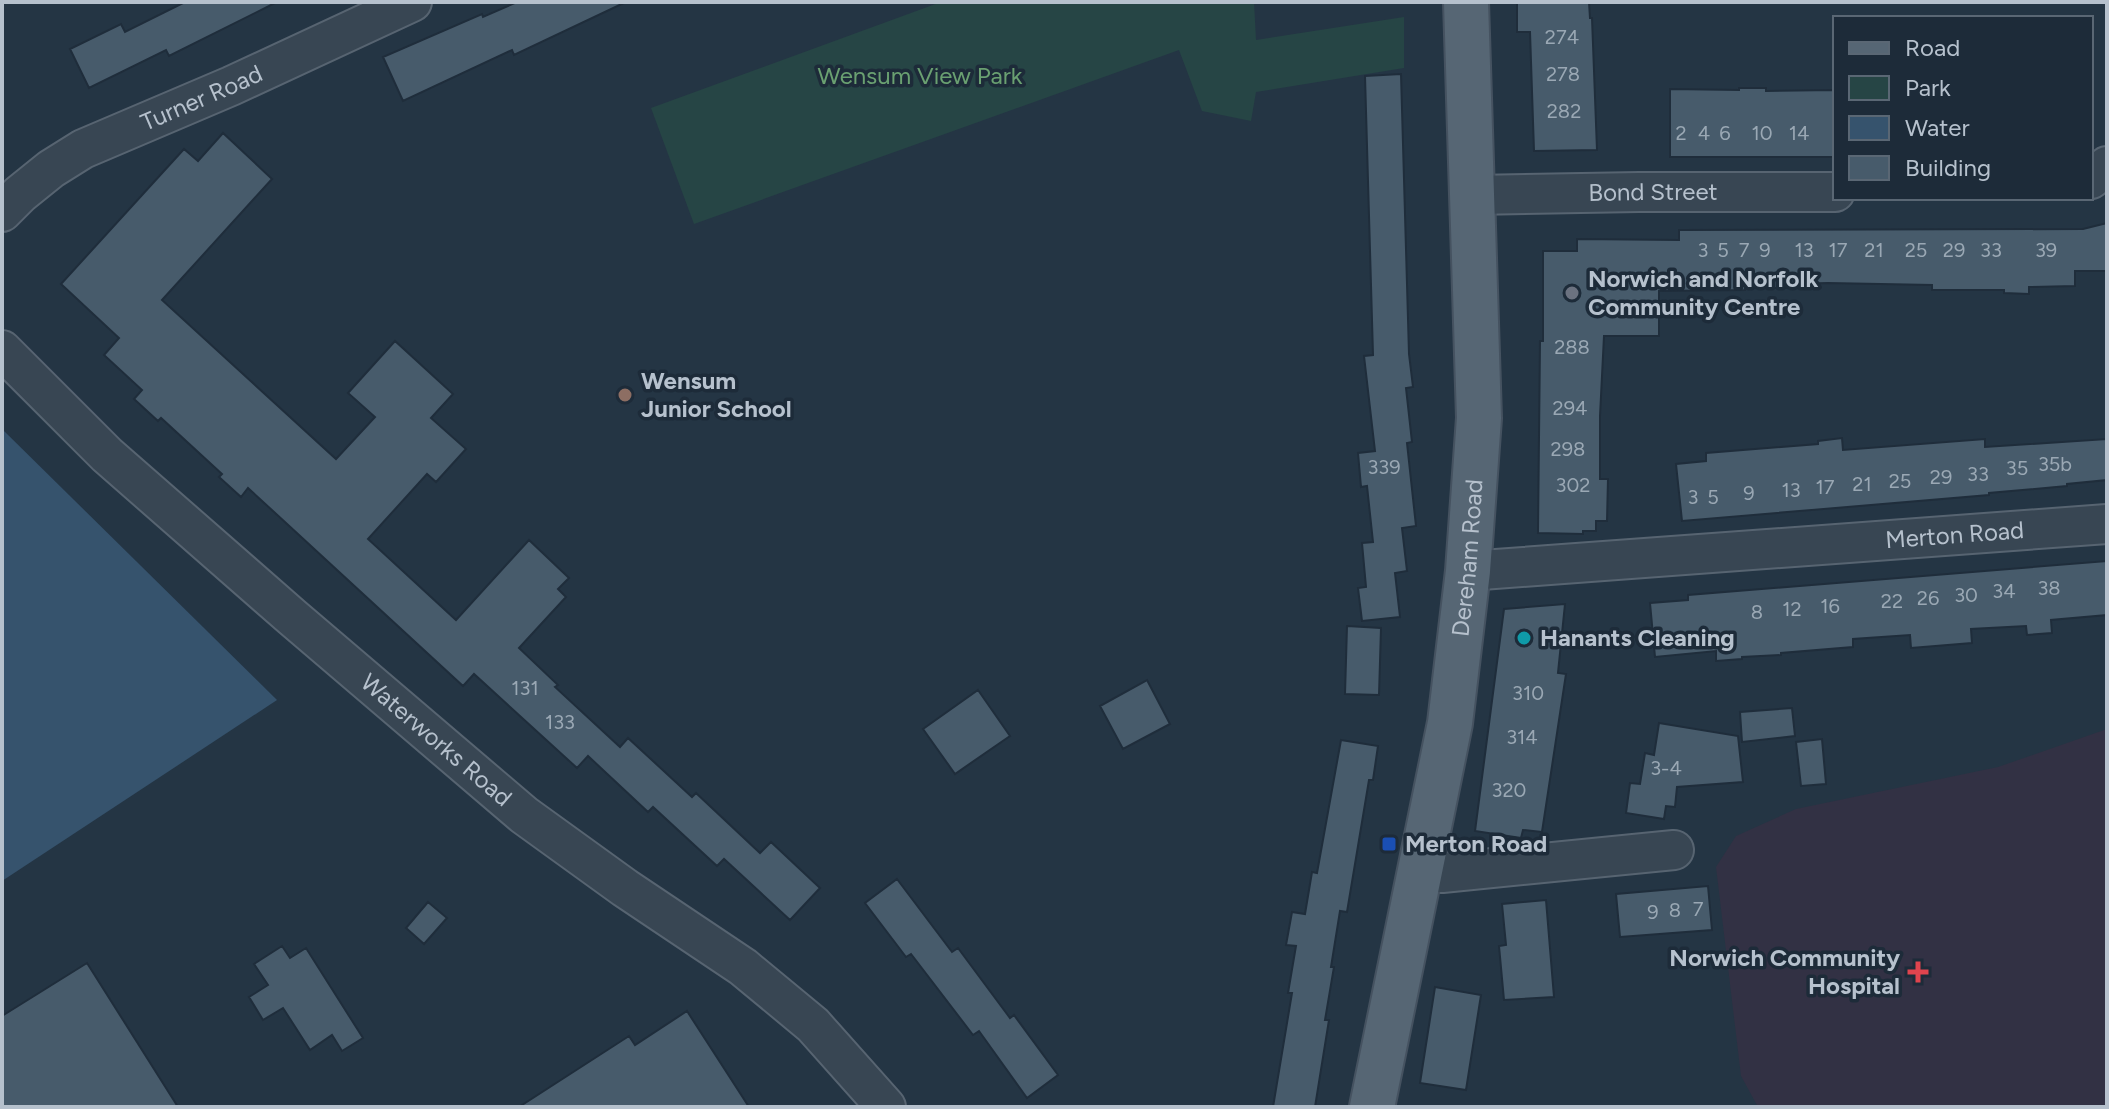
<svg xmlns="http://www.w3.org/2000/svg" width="2109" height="1109" viewBox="0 0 2109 1109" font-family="Figtree,sans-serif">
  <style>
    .medical { fill: #323144 }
    .green { fill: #264545 }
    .water { fill: #36536d }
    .building { fill: #475b6b; stroke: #1f2d3b; stroke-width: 2 }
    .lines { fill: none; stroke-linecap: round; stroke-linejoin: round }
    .street-casing { stroke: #576471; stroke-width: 42 }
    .primary-casing { stroke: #455260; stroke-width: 48 }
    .street { stroke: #384653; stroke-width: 38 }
    .primary { stroke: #566674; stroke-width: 44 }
    .worship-dot { fill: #6b7280; stroke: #1d2b39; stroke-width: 3 }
    .education-dot { fill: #8d6e63; stroke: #1d2b39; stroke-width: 3 }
    .culture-dot { fill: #0f9aa8; stroke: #1d2b39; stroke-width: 3 }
    .transit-dot { fill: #1a4fb4; stroke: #1d2b39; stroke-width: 3 }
    .health-dot { fill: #e0444e; stroke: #1d2b39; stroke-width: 3 }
    .labels { text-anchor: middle; stroke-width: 7; stroke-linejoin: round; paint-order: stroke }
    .number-label { font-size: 20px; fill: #9aa8b4 }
    .park-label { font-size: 24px; fill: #6aa071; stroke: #1d2b39 }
    .street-label { font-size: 24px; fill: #b6c1cd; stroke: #1d2b39 }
    .poi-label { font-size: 24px; font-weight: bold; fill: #b6c1cd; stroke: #1d2b39; text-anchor: start }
  </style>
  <rect width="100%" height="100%" fill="#243544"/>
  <path class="medical" d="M2107,729V1107H1758L1741,1076L1716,867L1736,836L1796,809L1998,767Z"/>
  <path class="green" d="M941,2H1254L1256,40L1404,17V68L1256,92L1251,121L1202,111L1179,50L694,224L651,108Z"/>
  <path class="water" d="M2,429L277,700L2,881Z"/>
  <path class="building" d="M185,2H277L169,56L166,50L89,88L70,49L121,24L125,32Z
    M517,2H626L514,55L512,50L403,101L383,57L482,14L483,17Z
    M1517,2H1589L1590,18H1592L1597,150L1534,151L1530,32H1517Z
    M1401,74L1409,354L1413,387L1406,388L1412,442L1407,443L1416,526L1402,528L1407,571L1395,573L1400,617L1362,621L1358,588L1366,587L1362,543L1373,542L1367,486L1361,487L1358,453L1375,451L1364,356L1373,355L1365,76Z
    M1739,88H1766V91L1835,90V157H1670V89L1739,90Z
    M223,133L272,179L162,300L336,459L375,417L348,393L395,341L453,394L431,418L466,449L436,482L427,474L368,539L456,620L529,540L569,578L558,589L566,597L519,648L558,685L555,687L620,747L628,738L692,797L696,793L760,853L771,842L820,888L790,920L724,859L717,866L653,807L648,812L588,756L577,768L474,674L463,686L248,488L241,497L219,477L222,474L161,418L158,421L134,399L142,390L104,355L119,338L61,284L184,149L198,161Z
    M2107,223V271H2075V286L2029,287V294L2004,293V290H1932V285L1828,283L1787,284V288H1745V290L1659,291V336H1604L1600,416V479H1608L1607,521H1596V531H1583V534L1538,533L1540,341H1543V251H1577V239L1679,240V230L2083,229Z
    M1842,438L1843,450L1985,439V447L2107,439V480L2067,484V486L1989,493V495L1682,521L1676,464L1706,461V453L1818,444V441Z
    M2107,561V615L2051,620L2052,633L2027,635L2026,626L1971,629L1972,643L1911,648L1910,635L1853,639V647L1781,653V655L1742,657V659L1716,661V651L1655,657L1650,603L1688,600V595Z
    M1565,604L1558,673L1566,674L1542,832L1523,830L1521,838L1475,831L1504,609Z
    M1347,626L1381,628L1379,695L1345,694Z
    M1147,680L1170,724L1123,749L1100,706Z
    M978,690L1010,736L955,774L923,729Z
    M1792,708L1795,736L1742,742L1740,712Z
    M1659,723L1738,736L1743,782L1677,787L1675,807L1666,806L1664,819L1626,813L1630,783L1640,784L1645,753L1654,755Z
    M1822,739L1826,784L1801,786L1796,742Z
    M1341,740L1378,746L1373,780H1369L1347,912L1340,911L1331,967H1334L1325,1020H1329L1315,1107H1273L1292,993H1288L1296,946L1286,945L1292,912L1305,914L1312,872L1317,873Z
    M897,879L952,952L958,948L1010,1018L1014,1015L1058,1075L1027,1098L979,1031L973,1035L911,954L906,957L865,903Z
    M1708,886L1712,930L1620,937L1616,894Z
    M1546,900L1554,997L1504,1000L1499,946L1506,945L1502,904Z
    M428,902L447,918L424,944L406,928Z
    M282,946L290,958L306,948L363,1038L342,1051L332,1035L310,1050L283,1008L263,1020L249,997L268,985L254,964Z
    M87,963L178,1107H2V1016Z
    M1435,987L1481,995L1466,1090L1420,1083Z
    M687,1011L749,1107H519L629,1036L635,1045Z"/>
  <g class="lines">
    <defs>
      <g id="street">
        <path d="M2091,179L2107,166"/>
        <path id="s1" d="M1473,195L1639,192H1835"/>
        <path id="s2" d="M2,212L20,194L51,169L83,149L231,86L412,2"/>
        <path id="s3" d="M2,350L107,455L292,617L524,815L625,888L743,967L813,1025L886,1107"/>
        <path id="s4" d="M1468,571L2107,524"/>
        <path d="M1420,872L1442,873L1674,850"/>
      </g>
      <g id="primary">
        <path id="s5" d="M1372,1107L1450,723L1468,571L1479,418L1466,2"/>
      </g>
    </defs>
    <use href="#street" class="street-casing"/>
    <use href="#primary" class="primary-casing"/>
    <use href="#street" class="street"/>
    <use href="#primary" class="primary"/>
  </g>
  <circle class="worship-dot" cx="1572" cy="293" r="8"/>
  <circle class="education-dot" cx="625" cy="395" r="8"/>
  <circle class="culture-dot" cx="1524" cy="638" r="8"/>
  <rect class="transit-dot" x="1381" y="836" width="16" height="16" rx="4"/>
  <path class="health-dot" d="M1914 960h8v8h8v8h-8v8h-8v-8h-8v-8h8z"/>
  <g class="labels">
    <g class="number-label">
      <text x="1562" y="44">274</text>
      <text x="1563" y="81">278</text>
      <text x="1564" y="118">282</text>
      <text x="1681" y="140">2</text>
      <text x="1704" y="140">4</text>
      <text x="1725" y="140">6</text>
      <text x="1762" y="140">10</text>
      <text x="1799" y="140">14</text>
      <text x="1703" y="257">3</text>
      <text x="1723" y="257">5</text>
      <text x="1744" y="257">7</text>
      <text x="1765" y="257">9</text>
      <text x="1804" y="257">13</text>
      <text x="1838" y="257">17</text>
      <text x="1874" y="257">21</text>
      <text x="1916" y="257">25</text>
      <text x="1954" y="257">29</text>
      <text x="1991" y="257">33</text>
      <text x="2046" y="257">39</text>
      <text x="1572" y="354">288</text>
      <text x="1570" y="415">294</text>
      <text x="1568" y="456">298</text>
      <text x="2055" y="471">35b</text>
      <text x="1384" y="474">339</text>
      <text x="2017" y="475">35</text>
      <text x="1978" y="481">33</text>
      <text x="1941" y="484">29</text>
      <text x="1900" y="488">25</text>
      <text x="1862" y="491">21</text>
      <text x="1573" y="492">302</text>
      <text x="1825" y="494">17</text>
      <text x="1791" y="497">13</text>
      <text x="1749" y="500">9</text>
      <text x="1693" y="504">3</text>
      <text x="1713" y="504">5</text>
      <text x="2049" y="595">38</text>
      <text x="2004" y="598">34</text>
      <text x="1966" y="602">30</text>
      <text x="1928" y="605">26</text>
      <text x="1892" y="608">22</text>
      <text x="1830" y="613">16</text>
      <text x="1792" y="616">12</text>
      <text x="1757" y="619">8</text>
      <text x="525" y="695">131</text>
      <text x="1528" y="700">310</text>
      <text x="560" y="729">133</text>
      <text x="1522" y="744">314</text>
      <text x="1666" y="775">3-4</text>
      <text x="1509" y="797">320</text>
      <text x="1698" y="916">7</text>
      <text x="1675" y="917">8</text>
      <text x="1653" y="919">9</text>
    </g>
    <g class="park-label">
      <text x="920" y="84">Wensum View Park</text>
    </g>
    <g class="street-label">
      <text dy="8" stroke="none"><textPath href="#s2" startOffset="232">Turner Road</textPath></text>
      <text dy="8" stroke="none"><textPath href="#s1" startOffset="180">Bond Street</textPath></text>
      <text dy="8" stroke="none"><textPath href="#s4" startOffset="488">Merton Road</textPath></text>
      <text dy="8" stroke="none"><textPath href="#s5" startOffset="558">Dereham Road</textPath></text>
      <text dy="8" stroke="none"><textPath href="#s3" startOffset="584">Waterworks Road</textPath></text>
    </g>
    <g class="poi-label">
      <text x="1588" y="287">Norwich and Norfolk<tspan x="1588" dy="28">Community Centre</tspan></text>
      <text x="641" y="389">Wensum<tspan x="641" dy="28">Junior School</tspan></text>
      <text x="1540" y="646">Hanants Cleaning</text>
      <text x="1405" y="852">Merton Road</text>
      <text x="1900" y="966" text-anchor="end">Norwich Community<tspan x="1900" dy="28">Hospital</tspan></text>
    </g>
  </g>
  <rect width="2109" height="1109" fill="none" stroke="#b6c1cd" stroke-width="8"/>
  <rect x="1833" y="16" width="260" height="184" fill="#1d2b39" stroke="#5a6774" stroke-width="2"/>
  <rect x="1849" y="42" width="40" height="12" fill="#566674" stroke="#5a6774" stroke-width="2"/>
  <text x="1905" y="56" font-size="24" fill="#b6c1cd">Road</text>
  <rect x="1849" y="76" width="40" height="24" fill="#264545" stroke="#5a6774" stroke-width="2"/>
  <text x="1905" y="96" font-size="24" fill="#b6c1cd">Park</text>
  <rect x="1849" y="116" width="40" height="24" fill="#36536d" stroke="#5a6774" stroke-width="2"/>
  <text x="1905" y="136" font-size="24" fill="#b6c1cd">Water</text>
  <rect x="1849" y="156" width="40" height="24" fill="#475b6b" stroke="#5a6774" stroke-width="2"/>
  <text x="1905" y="176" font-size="24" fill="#b6c1cd">Building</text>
</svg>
